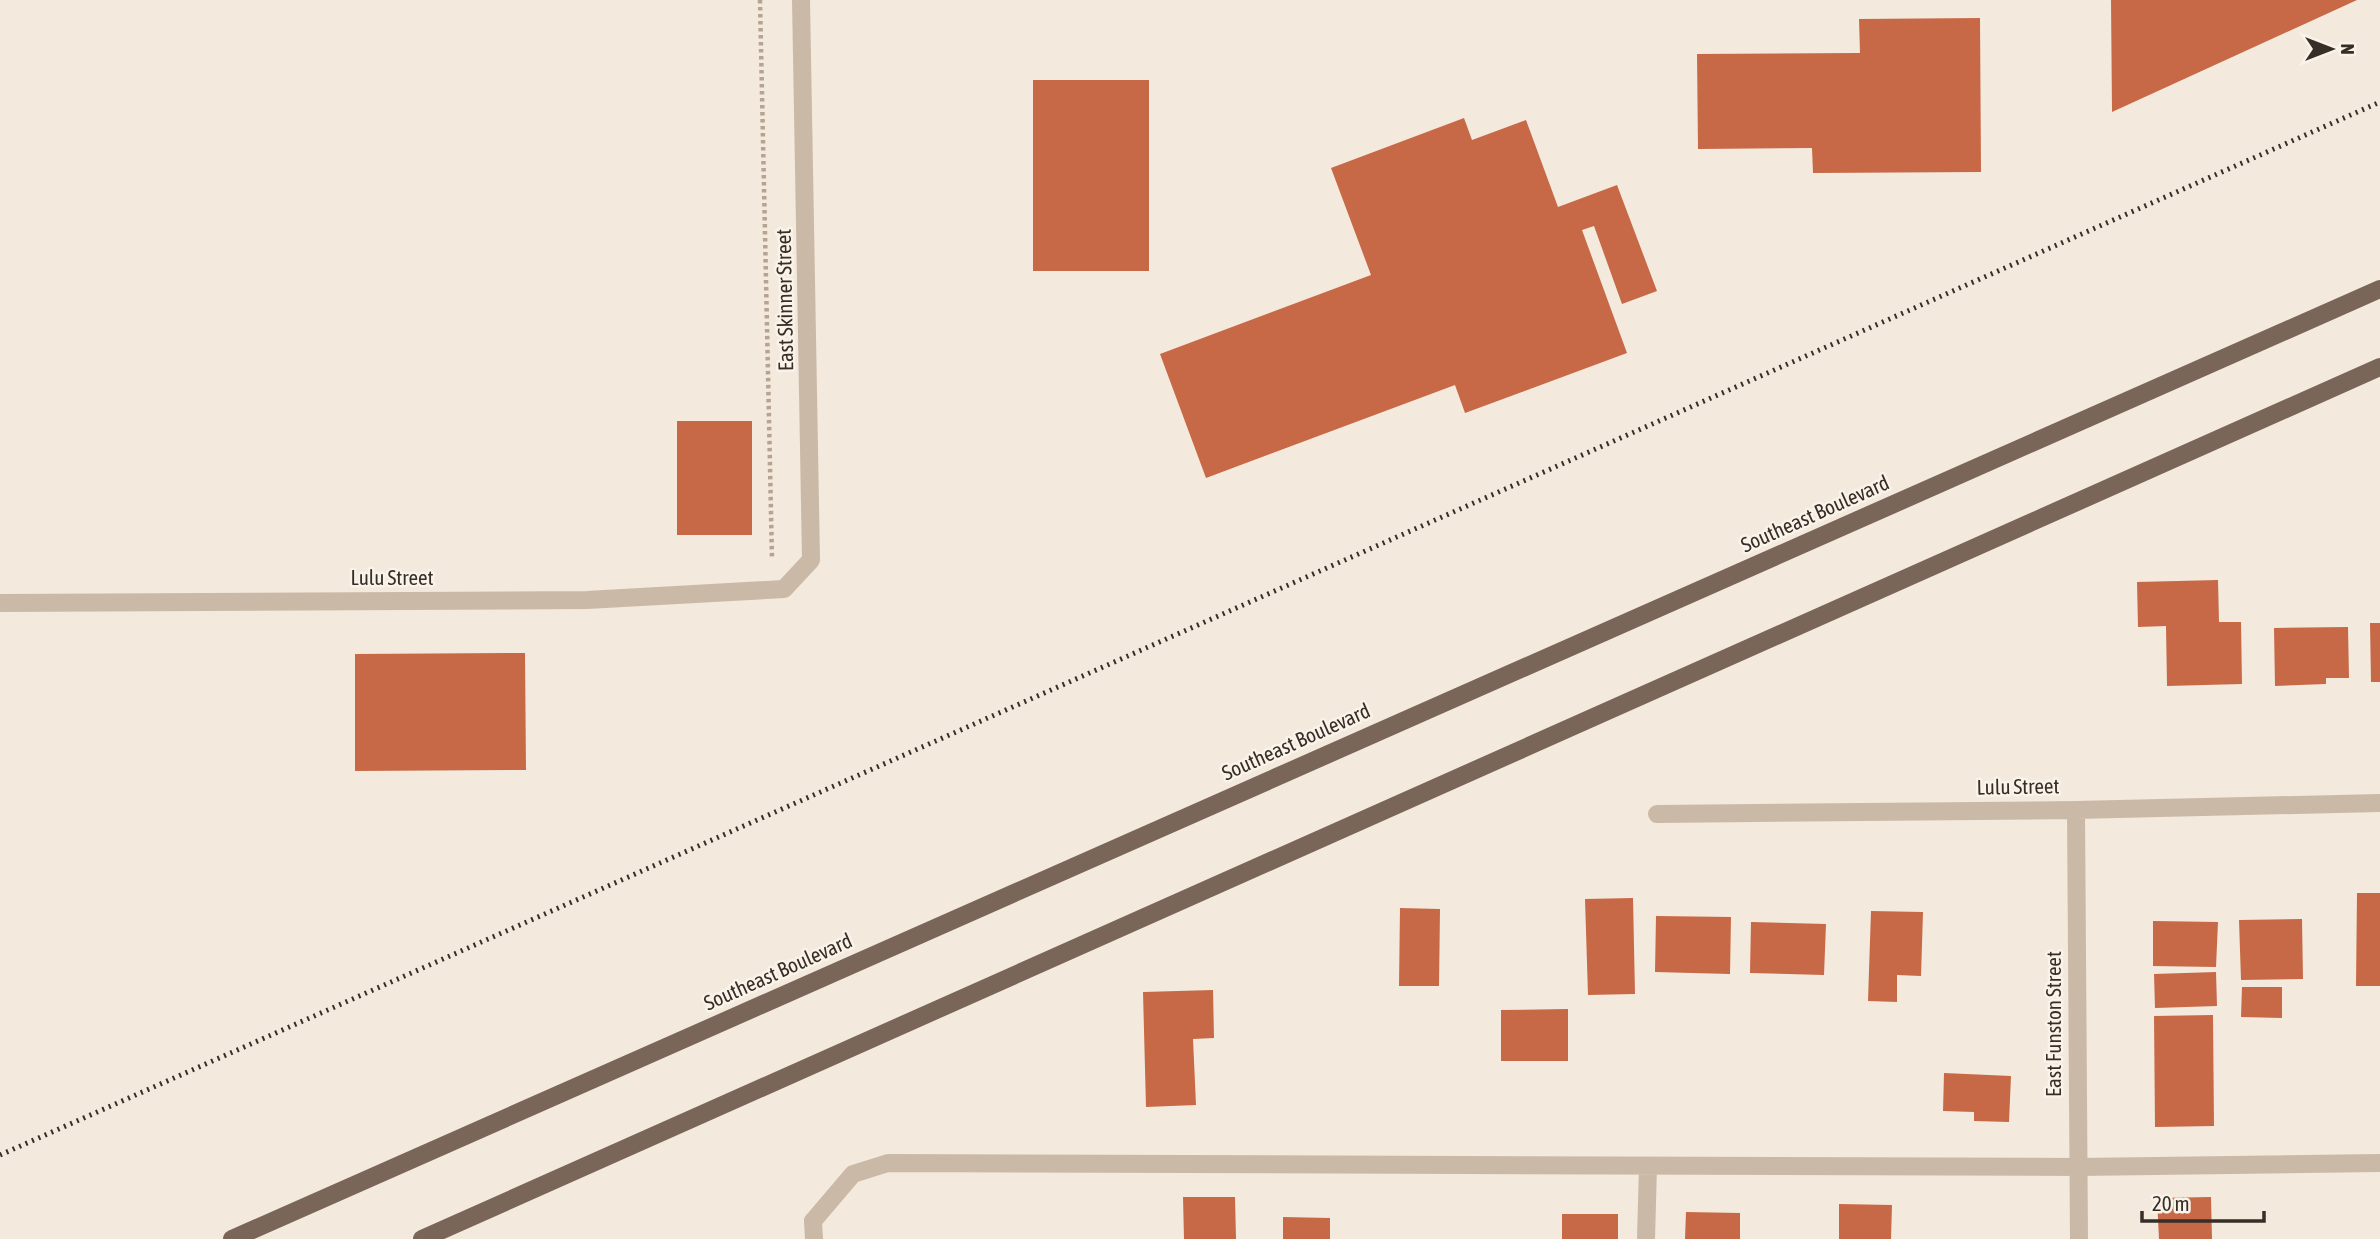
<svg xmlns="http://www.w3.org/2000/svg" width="2380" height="1239" viewBox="0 0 2380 1239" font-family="'Asap Condensed',sans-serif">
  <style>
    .building { fill: #c76946 }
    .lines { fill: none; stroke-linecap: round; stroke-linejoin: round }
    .path { stroke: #b7a392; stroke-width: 4.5; stroke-dasharray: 3.5 3.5; stroke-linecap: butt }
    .lane { stroke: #cbb9a8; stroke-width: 18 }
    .street { stroke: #cbb9a8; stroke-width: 18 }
    .primary { stroke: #7a6559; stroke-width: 18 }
    .rail { stroke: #382e28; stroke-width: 5; stroke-dasharray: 2 5; stroke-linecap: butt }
    .labels { text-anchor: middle; stroke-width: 5; stroke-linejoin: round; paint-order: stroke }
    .street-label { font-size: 21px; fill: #382e28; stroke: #faf3e9 }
  </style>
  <rect width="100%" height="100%" fill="#f3e9dd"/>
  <path class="building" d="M2111,0H2357L2112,112Z
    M1980,18L1981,172L1813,173L1812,148L1698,149L1697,54L1860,53L1859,19Z
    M1033,80H1149V271H1033Z
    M1464,118L1472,140L1526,120L1558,207L1617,185L1657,291L1622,304L1594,226L1582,230L1627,353L1465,413L1455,385L1206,478L1160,354L1371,275L1331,168Z
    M677,421H752V535H677Z
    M2218,580L2219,622H2241L2242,684L2167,686L2166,626L2138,627L2137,582Z
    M2370,623H2380V682H2371Z
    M2348,627L2349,678H2326V684L2275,686L2274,628Z
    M525,653L526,770L355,771V654Z
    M2357,893H2380V986H2356Z
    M1633,898L1635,994L1588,995L1585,899Z
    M1400,908L1440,909L1439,986H1399Z
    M1871,911L1923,912L1921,976L1897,975V1002L1868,1001Z
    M1656,916L1731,917L1730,974L1655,972Z
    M2302,919L2303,979L2241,980L2239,920Z
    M2153,921L2218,922L2216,967L2153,966Z
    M1751,922L1826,924L1824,975L1750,973Z
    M2216,972L2217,1006L2155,1008L2154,974Z
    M2242,987H2282V1018L2241,1017Z
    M1213,990L1214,1038L1193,1039L1196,1105L1146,1107L1143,992Z
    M1568,1009V1061H1501V1010Z
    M2213,1015L2214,1126L2155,1127L2154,1016Z
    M1944,1073L2011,1076L2009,1122L1974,1121V1112L1943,1111Z
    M1183,1197H1235L1236,1239H1184Z
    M2211,1197L2212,1239H2159L2157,1198Z
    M1839,1204L1892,1205L1891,1239H1839Z
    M1686,1212L1740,1213V1239H1685Z
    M1562,1214H1618V1239H1562Z
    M1283,1217L1330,1218V1239H1283Z"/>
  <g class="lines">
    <path class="path" d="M760,0L772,559"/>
    <path class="lane" d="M813,1221L853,1174L888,1163L2078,1167L2380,1163
      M1646,1239L1648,1166"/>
    <path class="street" d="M0,603L587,600L784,589L811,560L801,0
      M2076,810L2079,1239
      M1657,814L2076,810L2380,803
      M813,1221L814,1239"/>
    <path class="primary" d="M232,1239L2380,289
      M422,1239L2380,367"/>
    <path class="rail" d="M0,1155L2380,102"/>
  </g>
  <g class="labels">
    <g class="street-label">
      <text transform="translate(785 300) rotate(-91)" y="7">East Skinner Street</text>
      <text transform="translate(1815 514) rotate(-24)" y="7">Southeast Boulevard</text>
      <text x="392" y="585">Lulu Street</text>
      <text transform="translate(1296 742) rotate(-24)" y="7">Southeast Boulevard</text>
      <text transform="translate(2018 787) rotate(-1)" y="7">Lulu Street</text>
      <text transform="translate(778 972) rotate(-24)" y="7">Southeast Boulevard</text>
      <text transform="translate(2054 1024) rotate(-90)" y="7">East Funston Street</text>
    </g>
  </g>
  <g transform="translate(2331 49) rotate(90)" stroke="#faf3e9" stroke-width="5" paint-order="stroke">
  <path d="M0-5L12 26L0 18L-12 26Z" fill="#382e28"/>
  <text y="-10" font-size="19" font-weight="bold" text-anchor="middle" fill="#382e28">N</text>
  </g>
  <path d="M2142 1211v10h122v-10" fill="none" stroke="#382e28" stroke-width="3.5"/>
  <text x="2152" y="1211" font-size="21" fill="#382e28" stroke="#faf3e9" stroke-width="5" paint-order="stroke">20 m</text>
</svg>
